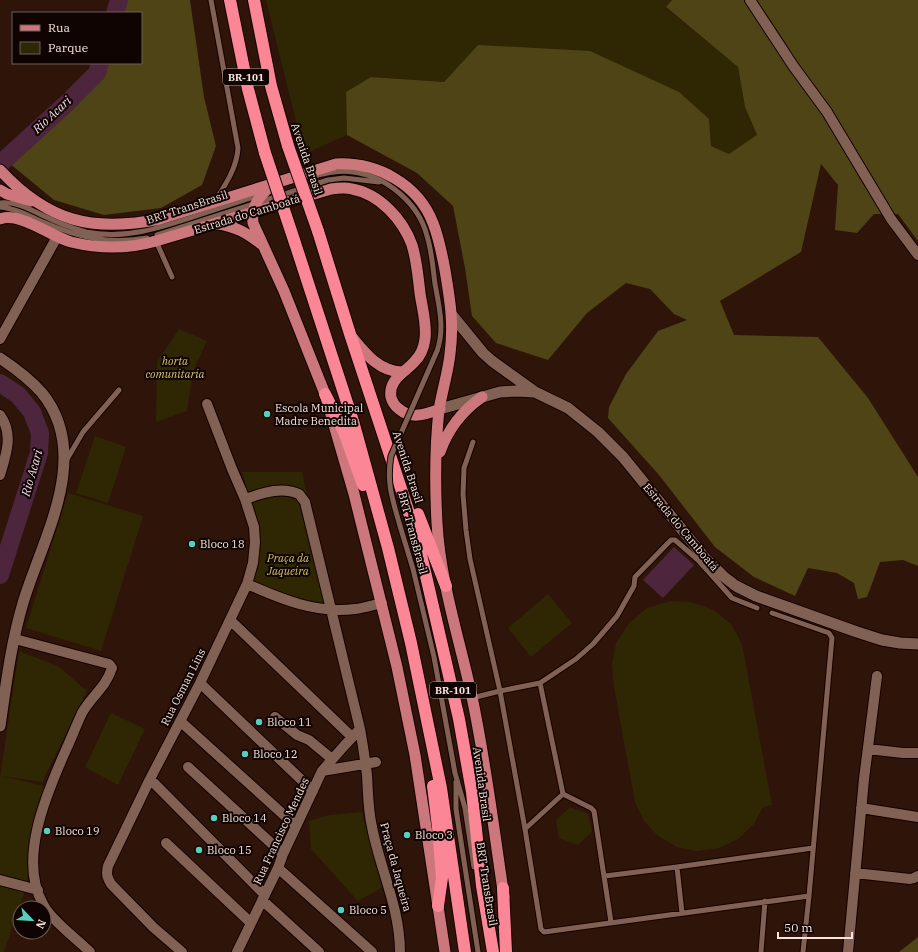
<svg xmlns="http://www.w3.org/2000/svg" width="918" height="952" viewBox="0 0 918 952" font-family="'IBM Plex Serif',serif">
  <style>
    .green { fill: #2f2703 }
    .forest { fill: #4e4415 }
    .water { fill: #4d263d }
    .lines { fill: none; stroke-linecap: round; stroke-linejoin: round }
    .river { stroke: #4d263d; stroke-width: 18 }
    .service-casing { stroke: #150100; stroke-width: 7 }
    .minor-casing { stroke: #150100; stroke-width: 12 }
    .tertiary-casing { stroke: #150100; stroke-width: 13 }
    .secondary-casing { stroke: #150100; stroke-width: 13 }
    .primary-casing { stroke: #150100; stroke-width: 13 }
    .motorway-casing { stroke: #150100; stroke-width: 14 }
    .service { stroke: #826155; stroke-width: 5 }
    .minor { stroke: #826155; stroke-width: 10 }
    .tertiary { stroke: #826155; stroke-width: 11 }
    .secondary { stroke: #826155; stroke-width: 11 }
    .primary { stroke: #cb777b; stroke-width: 11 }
    .motorway { stroke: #fb8695; stroke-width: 12 }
    .service-bridge-casing { stroke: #150100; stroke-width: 7; stroke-linecap: butt }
    .motorway-bridge-casing { stroke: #150100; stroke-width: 14; stroke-linecap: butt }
    .service-bridge { stroke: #826155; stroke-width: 5 }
    .motorway-bridge { stroke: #fb8695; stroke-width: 12 }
    .poi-dot { fill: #5acebd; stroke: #0f0402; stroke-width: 1.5 }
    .labels { text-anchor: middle; stroke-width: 4; stroke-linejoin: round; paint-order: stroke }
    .shield { fill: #0f0402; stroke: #b2a19b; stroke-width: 1 }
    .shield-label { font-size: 10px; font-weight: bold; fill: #f8e4dd }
    .street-label { font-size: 11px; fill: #f8e4dd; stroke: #0f0402 }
    .park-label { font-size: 11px; font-style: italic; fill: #d1c177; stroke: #0f0402 }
    .poi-label { font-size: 11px; fill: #f8e4dd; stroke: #0f0402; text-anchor: start }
    .water-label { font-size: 12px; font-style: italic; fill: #f6d9e8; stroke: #0f0402 }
  </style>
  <rect width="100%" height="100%" fill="#2f140a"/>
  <path class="green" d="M266,0H672L666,8L738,67L745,107L757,136L729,154L711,146L709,119L478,45L444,82L371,77L346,92L347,135L304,154Z
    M179,329L207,341L193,371L187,411L156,422L157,362Z
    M95,436L126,447L108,503L76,493Z
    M242,472H302L330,609L249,583L252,506Z
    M68,493L143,516L101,651L26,628Z
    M548,594L572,623L531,657L508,628Z
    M670,601L691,602L714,610L732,625L742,644L772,805L763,807L754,824L738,839L719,848L697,851L677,847L658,836L644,821L635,802L614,687L612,665L616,643L629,623L647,608Z
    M19,651L58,666L87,691L45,776L44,780L42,782L2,776L44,786L26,888L4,952H0V777Z
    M111,713L145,729L118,785L85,767Z
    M570,807L588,814L592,832L578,845L559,838L556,820Z
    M362,812L383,887L358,901L311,849L309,821L329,815Z"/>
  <path class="forest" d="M123,0H190L204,97L216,146L202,185L161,208L104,215L54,200L9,163L101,74L105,63H141V13H119Z
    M672,0H918V241L898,214H874L857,233L835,230L838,185L821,164L801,252L720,301L734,335L818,337L868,398L918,477V566L903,560L880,562L867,597L858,599L854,583L837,573L808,568L795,596L754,577L715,547L659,475L608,418L609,407L626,374L658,331L687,320L674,314L650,289L626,283L587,313L548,360L496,343L472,316L465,268L453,206L417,173L347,135L346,92L371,77L444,82L478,45L590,51L679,92L709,119L711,146L729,154L757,135L745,107L738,67L666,7Z
    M918,937V952H899Z"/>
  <path class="water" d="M674,547L694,565L663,598L643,580Z"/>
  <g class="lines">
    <path class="river" d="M115,13L119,0
      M0,164L67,103L97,73L100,63
      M0,383L18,395L32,412L40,433L39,453L0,575"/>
    <defs>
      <path id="service" d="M211,0L238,148C237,167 226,184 216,199
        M314,176C327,173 340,170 353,172C387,176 419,204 427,236C432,252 433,269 435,284C439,306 445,329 437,351
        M0,203C17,201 31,210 46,217C58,223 72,228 86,232C124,240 160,228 196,216C217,209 238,202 259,195
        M0,207C15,208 29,216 43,222C77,237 109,245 147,238
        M157,235L328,180L344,178L379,182
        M156,241L172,277
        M66,461L83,432L119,390
        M400,526L413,569L434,657L455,773L465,808L474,867
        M757,608L732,598L698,560L675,540H671L635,577L634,586L617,616L593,644L576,659L540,683L500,691L525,829L541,929L544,932L809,896L832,638L829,633L772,613
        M540,683L563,794L591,808L594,811L611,922
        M472,698L500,691L470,559L466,530L463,494L464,468L473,442
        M456,782V809L478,952
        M525,829L563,794
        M677,867L682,913
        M605,876L677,867L813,848
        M761,952L765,901
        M803,952L809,896"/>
      <path id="minor" d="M750,0L794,67L827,112L891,219L918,255
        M0,339L57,237
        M0,415C14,434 6,455 0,475
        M245,499C263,493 281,486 299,494L305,502L360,729C363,745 365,760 367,775C368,792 368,810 372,827C380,869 400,908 400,952
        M247,584C281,599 316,614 355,609C364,608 373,605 382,603
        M230,620L352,737
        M15,639L109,664L112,668C105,689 92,695 82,713C76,726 71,739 65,752C46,795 18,860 43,904C52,921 77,939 90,952
        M200,683L313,791
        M275,717L297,735L309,740L332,759
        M180,721L296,826
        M868,749L903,753H918
        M188,767L283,854
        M322,771L376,762
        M150,779L264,894
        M861,808L918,817
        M166,843L251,923
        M278,868L372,952
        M855,873L910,879L914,878L918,876
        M0,880L38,890
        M262,900L319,952
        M182,952L153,927L111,884C107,877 106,874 108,866L150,779L200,683L247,584L253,563L255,542L254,527L245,499L232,469L207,404
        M237,952L278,868L283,854L322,771L344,746L360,729
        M848,952L864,779L877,676"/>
      <path id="tertiary" d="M0,358C15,368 30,379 42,393C93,456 42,539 23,603C11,643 6,685 0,726"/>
      <path id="secondary" d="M452,315L483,353L492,361L535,392L568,408L598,432L623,457L705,558L723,576L736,586L756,596L857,632L882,640L900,643L918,644
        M440,409L500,392L516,391L535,392"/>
      <path id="primary" d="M0,170C47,221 92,233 160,219L336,164C377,162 418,184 433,223C439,238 442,254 445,270C450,300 454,323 450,354C448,373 442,391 439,410C435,447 435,486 437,523C440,581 460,641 472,697C486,763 494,831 504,897
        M271,186C259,196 251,206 253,223L284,291L325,394L354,494L397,667L415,755L445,952
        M0,190L7,194L31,201
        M0,219C19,211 52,237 71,242C100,249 128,249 156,241L331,189C338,188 345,187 352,189C380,194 403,220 412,245C417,261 418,277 420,293C422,308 427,324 425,339C424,347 421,355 415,361C406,372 388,379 391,397C392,402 395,406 399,409C412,420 426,414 440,409
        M217,224C235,226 247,233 261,244
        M351,336C365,353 378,371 402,372
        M440,452C448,429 462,411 482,397"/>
      <path id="motorway" d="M230,0L248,89L265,153
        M254,0L271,86L288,146
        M318,231L350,334L417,537L459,719L472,792L482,886L493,952
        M295,243L353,421L388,548L411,643L441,788L465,952
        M325,394L344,432L363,485
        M418,514L446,586
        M433,786L438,827L442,878L438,906
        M503,888L506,952"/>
    </defs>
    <use href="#service" class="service-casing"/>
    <use href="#minor" class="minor-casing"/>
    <use href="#tertiary" class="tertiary-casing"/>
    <use href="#secondary" class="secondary-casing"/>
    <use href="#primary" class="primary-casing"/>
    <use href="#motorway" class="motorway-casing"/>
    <use href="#service" class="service"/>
    <use href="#minor" class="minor"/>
    <use href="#tertiary" class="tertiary"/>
    <use href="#secondary" class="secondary"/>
    <use href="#primary" class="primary"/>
    <use href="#motorway" class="motorway"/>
    <defs>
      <path id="service-bridge" d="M400,526C393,501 386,483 391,456L437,351"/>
      <path id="motorway-bridge" d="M288,146L318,231
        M265,153L295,243"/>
    </defs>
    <use href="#service-bridge" class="service-bridge-casing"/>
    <use href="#motorway-bridge" class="motorway-bridge-casing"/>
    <use href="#service-bridge" class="service-bridge"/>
    <use href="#motorway-bridge" class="motorway-bridge"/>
  </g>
  <g class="poi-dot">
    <circle cx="267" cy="414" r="4"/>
    <circle cx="192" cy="544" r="4"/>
    <circle cx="259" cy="722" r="4"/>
    <circle cx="245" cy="754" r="4"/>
    <circle cx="214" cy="818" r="4"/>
    <circle cx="47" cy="831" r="4"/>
    <circle cx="407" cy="835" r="4"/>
    <circle cx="199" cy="850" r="4"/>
    <circle cx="341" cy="910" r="4"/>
  </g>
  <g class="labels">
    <g class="shield">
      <rect x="223" y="69" width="46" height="16" rx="3"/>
      <rect x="430" y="682" width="46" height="16" rx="3"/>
    </g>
    <g class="shield-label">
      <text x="246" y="81">BR-101</text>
      <text x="453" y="694">BR-101</text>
    </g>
    <g class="street-label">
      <text transform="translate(307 159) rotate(71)" y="4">Avenida Brasil</text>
      <text transform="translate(187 207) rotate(-18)" y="4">BRT TransBrasil</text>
      <text transform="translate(247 214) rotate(-17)" y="4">Estrada do Camboatá</text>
      <text transform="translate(408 467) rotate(72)" y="4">Avenida Brasil</text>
      <text transform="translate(681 527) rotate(50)" y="4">Estrada do Camboatá</text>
      <text transform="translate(413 533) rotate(75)" y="4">BRT TransBrasil</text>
      <text transform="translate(183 687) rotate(-63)" y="4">Rua Osman Lins</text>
      <text transform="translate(482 784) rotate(82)" y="4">Avenida Brasil</text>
      <text transform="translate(281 831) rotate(-65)" y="4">Rua Francisco Mendes</text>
      <text transform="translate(396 867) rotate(75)" y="4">Praça da Jaqueira</text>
      <text transform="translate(487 884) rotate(81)" y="4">BRT TransBrasil</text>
    </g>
    <g class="park-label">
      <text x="175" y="365">horta<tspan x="175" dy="13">comunitaria</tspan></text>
      <text x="288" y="562">Praça da<tspan x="288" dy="13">Jaqueira</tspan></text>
    </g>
    <g class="poi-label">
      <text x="275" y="412">Escola Municipal<tspan x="275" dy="13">Madre Benedita</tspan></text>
      <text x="200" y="548">Bloco 18</text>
      <text x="267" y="726">Bloco 11</text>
      <text x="253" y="758">Bloco 12</text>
      <text x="222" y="822">Bloco 14</text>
      <text x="55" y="835">Bloco 19</text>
      <text x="415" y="839">Bloco 3</text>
      <text x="207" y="854">Bloco 15</text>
      <text x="349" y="914">Bloco 5</text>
    </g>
    <g class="water-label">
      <text transform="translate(52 115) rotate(-43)" y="4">Rio Acari</text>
      <text transform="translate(32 473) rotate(-74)" y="4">Rio Acari</text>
    </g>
  </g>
  <rect x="12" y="12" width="130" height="52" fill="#0f0402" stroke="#6c5e5a"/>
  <rect x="20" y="25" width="20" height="6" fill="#cb777b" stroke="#6c5e5a"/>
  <text x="48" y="32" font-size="12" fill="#f8e4dd">Rua</text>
  <rect x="20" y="42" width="20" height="12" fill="#2f2703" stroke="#6c5e5a"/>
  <text x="48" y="52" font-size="12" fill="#f8e4dd">Parque</text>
  <g transform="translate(32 920) rotate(115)"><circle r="19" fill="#0f0402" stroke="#6c5e5a"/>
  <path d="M0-3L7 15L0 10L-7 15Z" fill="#5acebd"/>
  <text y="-6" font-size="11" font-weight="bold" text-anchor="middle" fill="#f8e4dd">N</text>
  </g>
  <path d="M778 932v6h74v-6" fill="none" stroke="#f8e4dd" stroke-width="2"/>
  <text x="784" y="932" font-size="12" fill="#f8e4dd" stroke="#0f0402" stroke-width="3" paint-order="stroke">50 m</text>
</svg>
